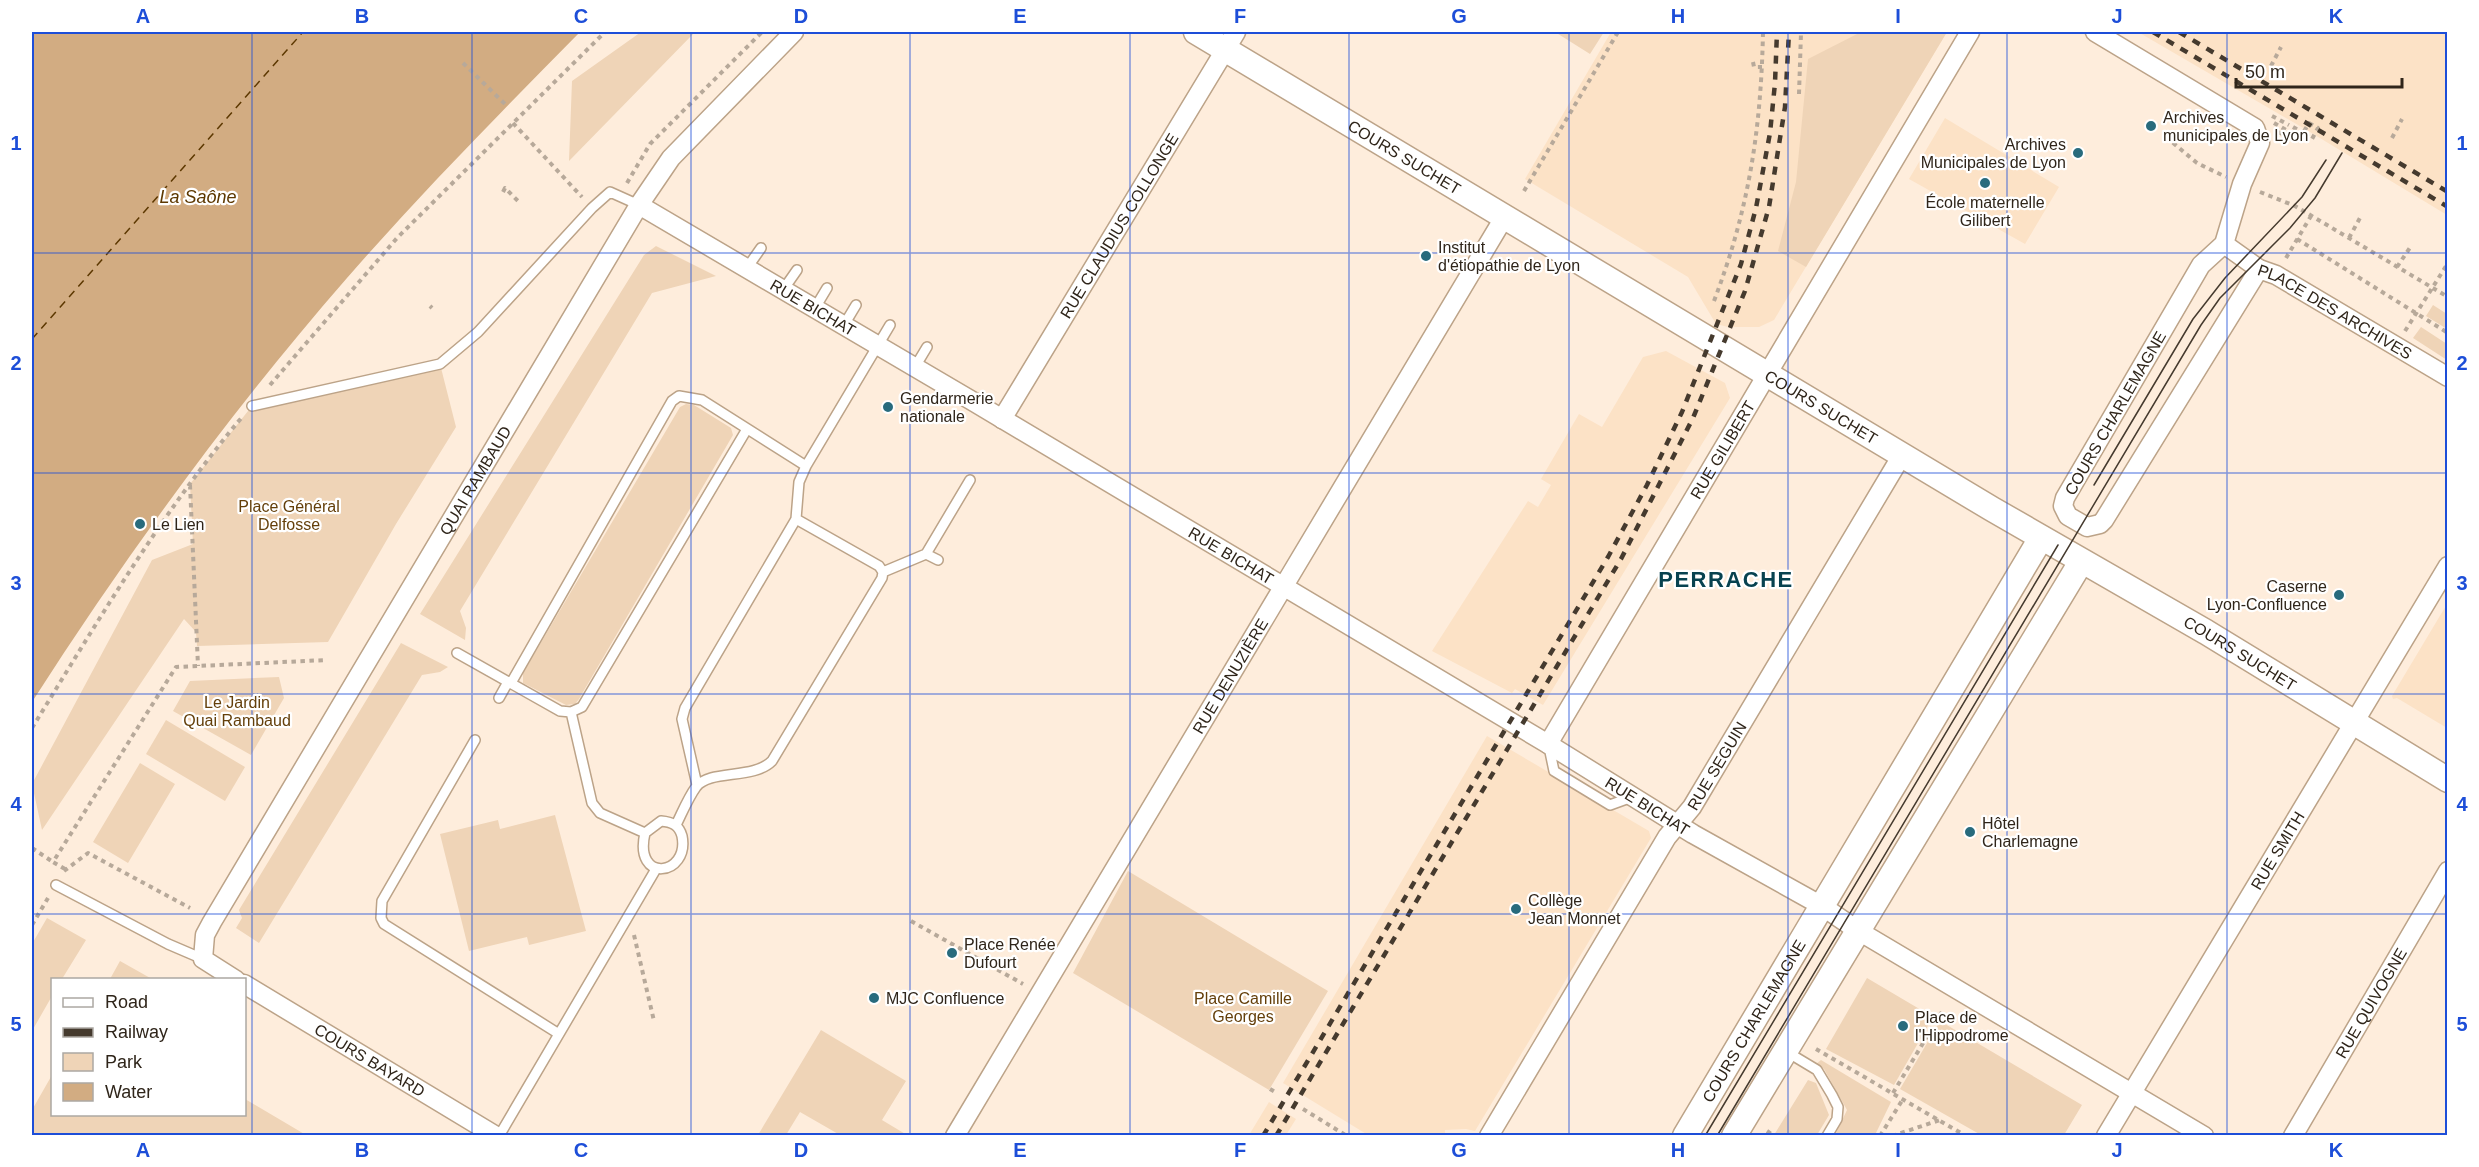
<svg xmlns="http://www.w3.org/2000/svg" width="2479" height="1167" viewBox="0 0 2479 1167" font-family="Arial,sans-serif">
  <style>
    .built { fill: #fce2c6 }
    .green { fill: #efd4b7 }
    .water { fill: #d2ac82 }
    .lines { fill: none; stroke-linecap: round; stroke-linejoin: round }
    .ferry { stroke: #5d3801; stroke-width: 1.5; stroke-dasharray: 8 6; stroke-linecap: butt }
    .lane-casing { stroke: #bca388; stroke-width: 12 }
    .street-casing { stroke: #bca388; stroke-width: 21 }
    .secondary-casing { stroke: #bca388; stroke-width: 27 }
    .path { stroke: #b7a99a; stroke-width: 4; stroke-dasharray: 4.5 4.5; stroke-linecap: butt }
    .lane { stroke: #fff; stroke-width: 9 }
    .street { stroke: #fff; stroke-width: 18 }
    .secondary { stroke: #fff; stroke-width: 24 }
    .tram { stroke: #453a2e; stroke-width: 1.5 }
    .rail { stroke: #453a2e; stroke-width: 4.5; stroke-dasharray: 8 8; stroke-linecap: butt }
    .grid { fill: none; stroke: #1d4ed8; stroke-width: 1.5; stroke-opacity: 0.55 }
    .poi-dot { fill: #286b7d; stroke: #fff; stroke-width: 2 }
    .labels { text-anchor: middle; stroke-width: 4.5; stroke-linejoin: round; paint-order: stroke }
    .poi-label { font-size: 16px; fill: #2f251a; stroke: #fff; text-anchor: start }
    .street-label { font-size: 16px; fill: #2f251a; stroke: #fff }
    .park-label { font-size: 16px; fill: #643f0a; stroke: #fff }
    .water-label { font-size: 18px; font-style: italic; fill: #5d3801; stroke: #fff }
    .district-label { font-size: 22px; font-weight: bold; letter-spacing: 1.5px; fill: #074250; stroke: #fff }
    .neatline { fill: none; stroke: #1d4ed8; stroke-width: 2 }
    .grid-label { font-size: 20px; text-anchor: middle; font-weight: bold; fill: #1d4ed8 }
  </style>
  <rect width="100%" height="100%" fill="#feeddc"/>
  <path class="built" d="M1611,32H1947L1774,320L1759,327H1728L1716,324L1688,277L1525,179Z
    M2138,32H2447V215L2305,129Z
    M1945,118L2059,187L2025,244L1909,179Z
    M1666,351L1725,383L1730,398L1543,705L1515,689L1512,693L1432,651L1528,501L1538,507L1551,485L1541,479L1579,414L1602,427L1643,357Z
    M2447,604V728L2397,698L2393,699L2392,696Z
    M1487,736L1649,831L1651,838L1475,1131L1466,1129L1445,1130V1136L1368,1135L1283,1083Z
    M1269,1102L1296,1119L1286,1135H1249Z"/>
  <path class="green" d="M641,32H695L569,161L572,81Z
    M1555,32H1604L1590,54Z
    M1861,32H1947L1806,267L1778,251L1796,182L1808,59Z
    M656,246L716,276L652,293L460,611L466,628L465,640L420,614L644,255Z
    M2433,305L2447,314V329L2426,316Z
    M2421,327L2447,344V360L2413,338Z
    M440,364L456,427L396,524L328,642L197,646L196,632L184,619L42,830L32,784L152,560L193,544L190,484L252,406Z
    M686,404L694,405L731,428L733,435L579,699L575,704L566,705L523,683V673L680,407Z
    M401,643L448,667L440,672L422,675L259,943L236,928L242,918L239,910Z
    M279,677L284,698L251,755L173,711L190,681Z
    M166,720L245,767L225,801L146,754Z
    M140,763L175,784L128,863L93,842Z
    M555,815L586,931L529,945L527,937L469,951L440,834L498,820L500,829Z
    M1128,871L1328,991L1269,1090L1073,973Z
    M47,918L86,940L62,979L52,980V996L32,1031V944Z
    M120,961L152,979H110Z
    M1867,978L1933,1017L1894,1085L1826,1049Z
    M1940,1021L2082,1105L2064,1135H1981L1900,1089Z
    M821,1030L906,1081L882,1120L907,1135H840L800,1112L786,1135H758Z
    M1821,1060L1891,1102L1875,1135H1842L1836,1133L1847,1110L1824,1069L1816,1064Z
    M52,1075V1114H244L245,1099L306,1135H32V1110Z
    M1808,1080L1816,1083L1829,1115L1817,1135H1774Z"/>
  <path class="water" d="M32,32H580C501,112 421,193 347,278C231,411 127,554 32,702Z"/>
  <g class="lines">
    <path class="ferry" d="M32,339L303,32"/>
    <defs>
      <path id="lane" d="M747,268L761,248
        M783,290L797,270
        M815,308L827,288
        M844,325L856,305
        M915,367L927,347
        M252,406L440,364L478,332L592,208L610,192L639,205
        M926,554L938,560
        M883,572L926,554L970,480
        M457,653L560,711L571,712L582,707L747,429
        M511,683L672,401L679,396L702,400L806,466
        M499,698L508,682
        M571,712L592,803L600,813L645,833
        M475,740L382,901L381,918L384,924L559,1034
        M1549,747L1554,771L1610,805L1632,797
        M697,785L682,719L685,708L796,519L799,482L806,466L890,325
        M661,821C672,822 679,825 682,836C690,876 633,884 645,833Z
        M676,825C682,813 688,798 696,787C710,769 753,780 772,761L882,578L883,572L879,566L796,519
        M56,885L168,944L203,959
        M1787,1052L1817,1070L1832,1095L1838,1107L1837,1119L1827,1136
        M499,1136L656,869"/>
      <g id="street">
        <path d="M2095,32L2255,128L2260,143L2242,184L2224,244L2201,265L2065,498L2063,506L2068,516L2087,527L2100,524L2104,520L2259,269"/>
        <path id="s1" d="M639,205L974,402L1548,744L1693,834L1822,906L1857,930L2204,1136"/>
        <path id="s2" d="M2224,244L2259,269L2276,275L2448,377"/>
        <path id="s3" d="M1002,419L1236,32"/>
        <path id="s4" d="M1548,744L1970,32"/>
        <path id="s5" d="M236,980L203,959L205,935L212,922L639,205L671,158L794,32"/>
        <path id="s6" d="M244,984L496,1136"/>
        <path id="s7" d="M955,1136L1505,216"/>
        <path id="s8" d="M1489,1136L1667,837L1692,807L1902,455"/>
        <path id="s9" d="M2106,1136L2448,566"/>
        <path id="s10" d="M2293,1136L2448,871"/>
      </g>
      <g id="secondary">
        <path id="s11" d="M1196,32L1992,509L2206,632L2448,780"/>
        <path id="s12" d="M1685,1136L2041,538"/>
        <path d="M1734,1136L2081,562"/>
      </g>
    </defs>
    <use href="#lane" class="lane-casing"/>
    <use href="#street" class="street-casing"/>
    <use href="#secondary" class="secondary-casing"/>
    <path class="path" d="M1801,32H1825
      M1753,62L1754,67H1762
      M463,63L507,106
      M2271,66L2281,47
      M1799,94L1801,33
      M2272,116L2289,125
      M513,123L582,197
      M2274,123L2286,130
      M2309,123L2318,128L2312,139L2303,133Z
      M2293,127L2303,133
      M2278,132L2287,136
      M2166,137L2197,163L2226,177
      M2392,138L2402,119
      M627,183L650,144L762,32
      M1524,191L1618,32
      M503,192L505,188L520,203
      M2260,192L2295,206L2448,297
      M2349,238L2361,216
      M2297,239L2448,333
      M2286,258L2311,216
      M2397,267L2411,246
      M1714,301C1749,209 1761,130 1763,32
      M430,306L432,308
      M2405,331L2448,263
      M270,385L397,238L605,32
      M190,485L198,666
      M32,728C98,621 162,512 243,416
      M32,848L53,862
      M65,869L53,862L176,667L327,660
      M64,871L88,853L190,908
      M911,921L1023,984
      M32,925L48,898
      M634,935L654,1021
      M1816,1049L1966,1136
      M1270,1089L1275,1092
      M1893,1093L1943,1010
      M1303,1109L1347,1136
      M1767,1131L1774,1136
      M1880,1136L1903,1099
      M1892,1136L1940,1120"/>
    <use href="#lane" class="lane"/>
    <use href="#street" class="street"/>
    <use href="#secondary" class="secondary"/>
    <path class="tram" d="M2094,485L2193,319L2225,278L2302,197L2326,160
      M1705,1136L2058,545
      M1717,1136L2201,325L2220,298L2290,228L2315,198L2342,153"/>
    <path class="rail" d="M2153,32L2448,207
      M2179,32L2448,192
      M1263,1136L1608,557L1647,485L1682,412L1741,264L1756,208L1770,133L1775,83L1777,32
      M1276,1136L1621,559L1693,418L1745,291L1769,207L1785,107L1789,32"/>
  </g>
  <path class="grid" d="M252,32V1136M472,32V1136M691,32V1136M910,32V1136M1130,32V1136M1349,32V1136M1569,32V1136M1788,32V1136M2007,32V1136M2227,32V1136M32,253H2448M32,473H2448M32,694H2448M32,914H2448"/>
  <g class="poi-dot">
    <circle cx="2151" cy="126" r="6"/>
    <circle cx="2078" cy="153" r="6"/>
    <circle cx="1985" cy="183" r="6"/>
    <circle cx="1426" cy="256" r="6"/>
    <circle cx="888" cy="407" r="6"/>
    <circle cx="140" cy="524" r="6"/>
    <circle cx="2339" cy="595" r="6"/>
    <circle cx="1970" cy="832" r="6"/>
    <circle cx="1516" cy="909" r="6"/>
    <circle cx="952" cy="953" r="6"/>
    <circle cx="874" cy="998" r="6"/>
    <circle cx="1903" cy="1026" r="6"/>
  </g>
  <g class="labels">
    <g class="poi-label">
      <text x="2163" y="123">Archives<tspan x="2163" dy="18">municipales de Lyon</tspan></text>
      <text x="2066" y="150" text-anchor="end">Archives<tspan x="2066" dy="18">Municipales de Lyon</tspan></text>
      <text x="1985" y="208" text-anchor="middle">École maternelle<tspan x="1985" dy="18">Gilibert</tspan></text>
      <text x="1438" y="253">Institut<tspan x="1438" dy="18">d'étiopathie de Lyon</tspan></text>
      <text x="900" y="404">Gendarmerie<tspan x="900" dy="18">nationale</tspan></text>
      <text x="152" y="530">Le Lien</text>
      <text x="2327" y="592" text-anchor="end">Caserne<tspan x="2327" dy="18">Lyon-Confluence</tspan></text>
      <text x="1982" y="829">Hôtel<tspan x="1982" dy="18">Charlemagne</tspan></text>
      <text x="1528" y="906">Collège<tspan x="1528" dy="18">Jean Monnet</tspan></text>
      <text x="964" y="950">Place Renée<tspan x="964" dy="18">Dufourt</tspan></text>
      <text x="886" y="1004">MJC Confluence</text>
      <text x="1915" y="1023">Place de<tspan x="1915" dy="18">l'Hippodrome</tspan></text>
    </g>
    <g class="street-label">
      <text dy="6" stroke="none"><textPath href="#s11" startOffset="243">COURS SUCHET</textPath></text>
      <text dy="6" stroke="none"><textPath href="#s3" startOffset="226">RUE CLAUDIUS COLLONGE</textPath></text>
      <text dy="6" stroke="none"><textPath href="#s1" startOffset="202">RUE BICHAT</textPath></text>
      <text dy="6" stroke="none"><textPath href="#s2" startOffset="130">PLACE DES ARCHIVES</textPath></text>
      <text dy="6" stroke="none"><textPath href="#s11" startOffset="729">COURS SUCHET</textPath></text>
      <text transform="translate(2115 413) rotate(-60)" y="6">COURS CHARLEMAGNE</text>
      <text dy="6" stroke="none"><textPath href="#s4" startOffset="342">RUE GILIBERT</textPath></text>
      <text dy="6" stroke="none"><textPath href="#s5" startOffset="592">QUAI RAMBAUD</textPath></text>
      <text dy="6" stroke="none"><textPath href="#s1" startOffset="688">RUE BICHAT</textPath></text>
      <text dy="6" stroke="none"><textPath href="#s11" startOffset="1215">COURS SUCHET</textPath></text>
      <text dy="6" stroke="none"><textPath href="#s7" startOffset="536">RUE DENUZIÈRE</textPath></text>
      <text dy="6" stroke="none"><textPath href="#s8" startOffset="435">RUE SEGUIN</textPath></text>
      <text dy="6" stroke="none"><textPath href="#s1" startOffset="1174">RUE BICHAT</textPath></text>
      <text dy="6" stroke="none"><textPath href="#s9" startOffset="333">RUE SMITH</textPath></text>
      <text dy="6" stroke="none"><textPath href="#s10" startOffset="154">RUE QUIVOGNE</textPath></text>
      <text dy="6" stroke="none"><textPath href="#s12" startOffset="134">COURS CHARLEMAGNE</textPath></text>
      <text dy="6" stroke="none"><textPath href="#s6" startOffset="147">COURS BAYARD</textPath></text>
    </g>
    <g class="park-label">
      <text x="289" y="512">Place Général<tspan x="289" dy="18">Delfosse</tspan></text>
      <text x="237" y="708">Le Jardin<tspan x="237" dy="18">Quai Rambaud</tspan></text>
      <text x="1243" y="1004">Place Camille<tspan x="1243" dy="18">Georges</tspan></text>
    </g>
    <g class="water-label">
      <text x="198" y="203">La Saône</text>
    </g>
    <g class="district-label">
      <text x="1726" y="587">PERRACHE</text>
    </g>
  </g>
  <rect width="2479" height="1167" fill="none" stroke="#ffffff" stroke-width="66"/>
  <rect x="51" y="978" width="195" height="138" fill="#ffffff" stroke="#aca8a3" stroke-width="1.5"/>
  <rect x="63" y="998" width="30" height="9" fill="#ffffff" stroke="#aca8a3" stroke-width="1.5"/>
  <text x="105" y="1008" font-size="18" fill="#2f251a">Road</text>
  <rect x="63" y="1028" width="30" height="9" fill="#453a2e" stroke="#aca8a3" stroke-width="1.5"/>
  <text x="105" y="1038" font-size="18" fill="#2f251a">Railway</text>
  <rect x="63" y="1053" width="30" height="18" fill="#efd4b7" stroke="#aca8a3" stroke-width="1.5"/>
  <text x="105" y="1068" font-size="18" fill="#2f251a">Park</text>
  <rect x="63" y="1083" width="30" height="18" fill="#d2ac82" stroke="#aca8a3" stroke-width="1.5"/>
  <text x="105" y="1098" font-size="18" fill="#2f251a">Water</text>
  <path d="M2236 78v9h166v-9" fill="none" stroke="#2f251a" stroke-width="3"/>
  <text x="2245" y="78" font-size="18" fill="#2f251a" stroke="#ffffff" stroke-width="4.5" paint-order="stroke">50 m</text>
  <rect x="33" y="33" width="2413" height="1101" class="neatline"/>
  <g class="grid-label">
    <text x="143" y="23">A</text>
    <text x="362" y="23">B</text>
    <text x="581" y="23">C</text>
    <text x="801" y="23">D</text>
    <text x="1020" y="23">E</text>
    <text x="1240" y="23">F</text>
    <text x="1459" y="23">G</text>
    <text x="1678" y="23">H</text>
    <text x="1898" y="23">I</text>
    <text x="2117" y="23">J</text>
    <text x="2336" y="23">K</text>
    <text x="16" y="150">1</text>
    <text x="2462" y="150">1</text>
    <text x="16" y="370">2</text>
    <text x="2462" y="370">2</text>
    <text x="16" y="590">3</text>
    <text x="2462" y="590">3</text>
    <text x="16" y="811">4</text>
    <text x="2462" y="811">4</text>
    <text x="16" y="1031">5</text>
    <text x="2462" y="1031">5</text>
    <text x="143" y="1157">A</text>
    <text x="362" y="1157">B</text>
    <text x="581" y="1157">C</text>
    <text x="801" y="1157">D</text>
    <text x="1020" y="1157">E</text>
    <text x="1240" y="1157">F</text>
    <text x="1459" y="1157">G</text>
    <text x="1678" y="1157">H</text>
    <text x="1898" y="1157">I</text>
    <text x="2117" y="1157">J</text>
    <text x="2336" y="1157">K</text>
  </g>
</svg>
